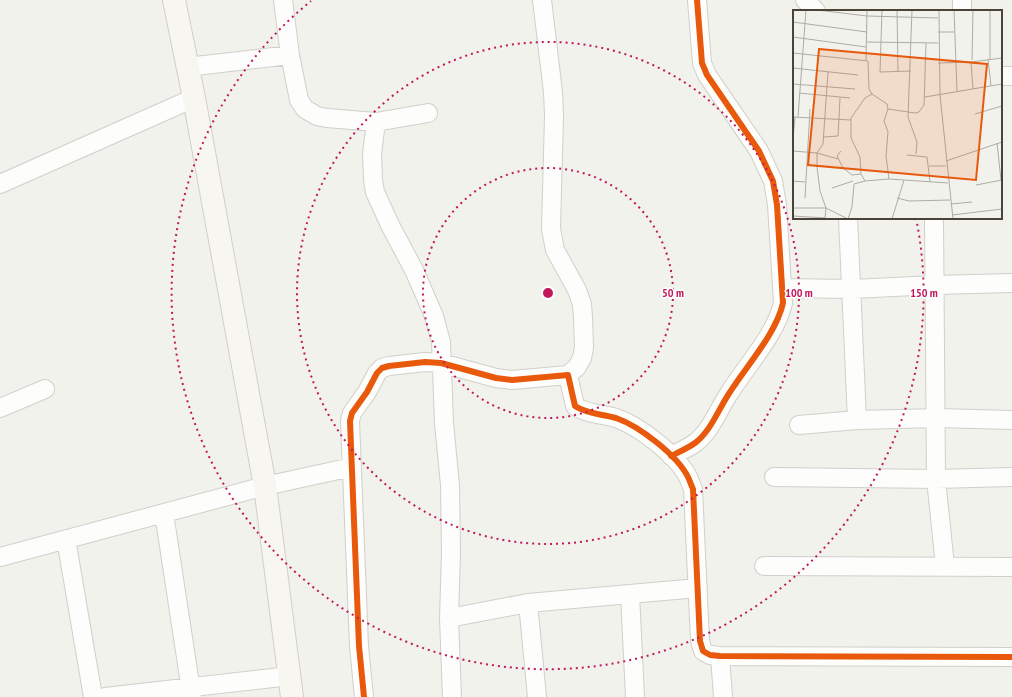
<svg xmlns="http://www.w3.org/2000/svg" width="1012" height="697" viewBox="0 0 1012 697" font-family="'PT Sans Narrow',sans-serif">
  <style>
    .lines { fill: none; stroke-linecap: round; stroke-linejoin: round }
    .minor-casing { stroke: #d0cfca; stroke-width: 20 }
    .secondary-casing { stroke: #d2cfc3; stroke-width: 24 }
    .minor { stroke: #fdfdfc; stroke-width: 18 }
    .secondary { stroke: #f7f6f0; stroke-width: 22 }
    .cycleway-casing { stroke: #fff; stroke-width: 8 }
    .cycleway { stroke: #e8590c; stroke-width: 6 }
    .ring { fill: none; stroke: #c2185b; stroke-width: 2; stroke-dasharray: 2 4 }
    .inset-road { fill: none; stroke: #aeaca4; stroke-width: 1 }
    .view { fill: #e8590c; fill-opacity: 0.15; stroke: #e8590c; stroke-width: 2 }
    .inset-edge { fill: none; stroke: #494437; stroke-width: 2 }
    .centre { fill: #c2185b; stroke: #fff; stroke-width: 2 }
    .ring-label { font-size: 12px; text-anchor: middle; font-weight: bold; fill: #c2185b; stroke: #fff; stroke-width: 3; stroke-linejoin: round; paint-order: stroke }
  </style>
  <rect width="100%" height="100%" fill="#f2f2ed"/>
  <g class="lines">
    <defs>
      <path id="minor" d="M283,0L290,55L299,100L305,109L317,116L327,118L376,122L428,113
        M542,0L553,92L554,116L551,229L555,250L577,290L582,304L583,317L584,348L582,358L577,367L568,375
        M805,0L816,11
        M962,0V11
        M187,67L290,55
        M1001,76H1012
        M376,122L372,154L373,180L375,192L390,225L414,270L434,316L441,342L444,423L450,485L451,553L449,618L452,697
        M0,184L194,98
        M848,218L857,420
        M934,218L936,479L945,566
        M783,288L852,289L935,285L1012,283
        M0,408L45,389
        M799,425L857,420L937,418L1012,420
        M671,456C679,452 688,448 695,443C711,431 719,408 730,392C747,365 776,334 783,303L777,205L773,181L759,151L707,75L702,63L697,0
        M774,477L936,479L1012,477
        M164,513L192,697
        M66,539L93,697
        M0,557L265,486L352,467
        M764,566L1012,567
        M630,594L698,588
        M528,603L537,697
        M449,618L528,603L630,594L635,697
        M720,656L723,697
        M105,697L290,676
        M364,697L359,646L350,421L352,413L367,392L377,373L382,368L389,366L425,362L441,363L496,378L512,380L568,375L575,406C587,414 602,414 616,418C639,426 677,455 688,477C690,481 691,485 693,489L700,641L703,651L710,655L720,656L1012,657"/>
      <path id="secondary" d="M174,0L194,98L265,486L292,697"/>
    </defs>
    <use href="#minor" class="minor-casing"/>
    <use href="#secondary" class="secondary-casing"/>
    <use href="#minor" class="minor"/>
    <use href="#secondary" class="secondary"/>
    <defs>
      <path id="cycleway" d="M671,456C679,452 688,448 695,443C711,431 719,408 730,392C747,365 776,334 783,303L777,205L773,181L759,151L707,75L702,63L697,0
        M364,697L359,646L350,421L352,413L367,392L377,373L382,368L389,366L425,362L441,363L496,378L512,380L568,375L575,406C587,414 602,414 616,418C639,426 677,455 688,477C690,481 691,485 693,489L700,641L703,651L710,655L720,656L1012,657"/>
    </defs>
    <use href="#cycleway" class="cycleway-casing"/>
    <use href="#cycleway" class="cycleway"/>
  </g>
  <g class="ring">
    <circle cx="548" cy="293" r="125"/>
    <circle cx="548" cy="293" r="251"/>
    <path d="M916 218A376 376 0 1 1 311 1"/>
  </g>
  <g transform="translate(793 10)">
    <rect width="209" height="209" fill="#f2f2ed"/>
    <path class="inset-road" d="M24,0L74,6L145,8M89,0L87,62L118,61M104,0L105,62M119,0L115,107L124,132L123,144M146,0L147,85L160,209M161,0L164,82M197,0V49M0,12L74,22M145,22H161M0,27L73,37M74,32L145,33M0,43L75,51L76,79L79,84L94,94L95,99L122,103L126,102L131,95L133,33M195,49L198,76M73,50L74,0M179,50L180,0M178,52L180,79M145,53L178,52L209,48M0,58L65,65M0,74L62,79M6,83L57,88M79,84L72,88L58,108V128L67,147L68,164L72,171L96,169L155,173M132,87L209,74M95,99L91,111L95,122L93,146L96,169M182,104L209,96M0,107L58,110M5,107L13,0M31,127L45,126L47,88M0,129L2,107M204,133L208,170M0,141L24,143L45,149M48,141L44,146L50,158L59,165L68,164M114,145L134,147L137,172M153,151L209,132M136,156H153M0,171L12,172M183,175L209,170M39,178L60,171M12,188L17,99M104,188L116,191L157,190M158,194L179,192M0,198H33L55,209M159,205L209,199M0,206L33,208M32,209L33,198L27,181L24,157V143L30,134L35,62M55,209L59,197L61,174L72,171M99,209L111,170"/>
    <path class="view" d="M26,39L194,54L183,170L15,155Z"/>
    <rect width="209" height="209" class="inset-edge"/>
  </g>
  <circle cx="548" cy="293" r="6" class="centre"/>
  <g class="ring-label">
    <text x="673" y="297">50 m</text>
    <text x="799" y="297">100 m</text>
    <text x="924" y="297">150 m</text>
  </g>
</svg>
